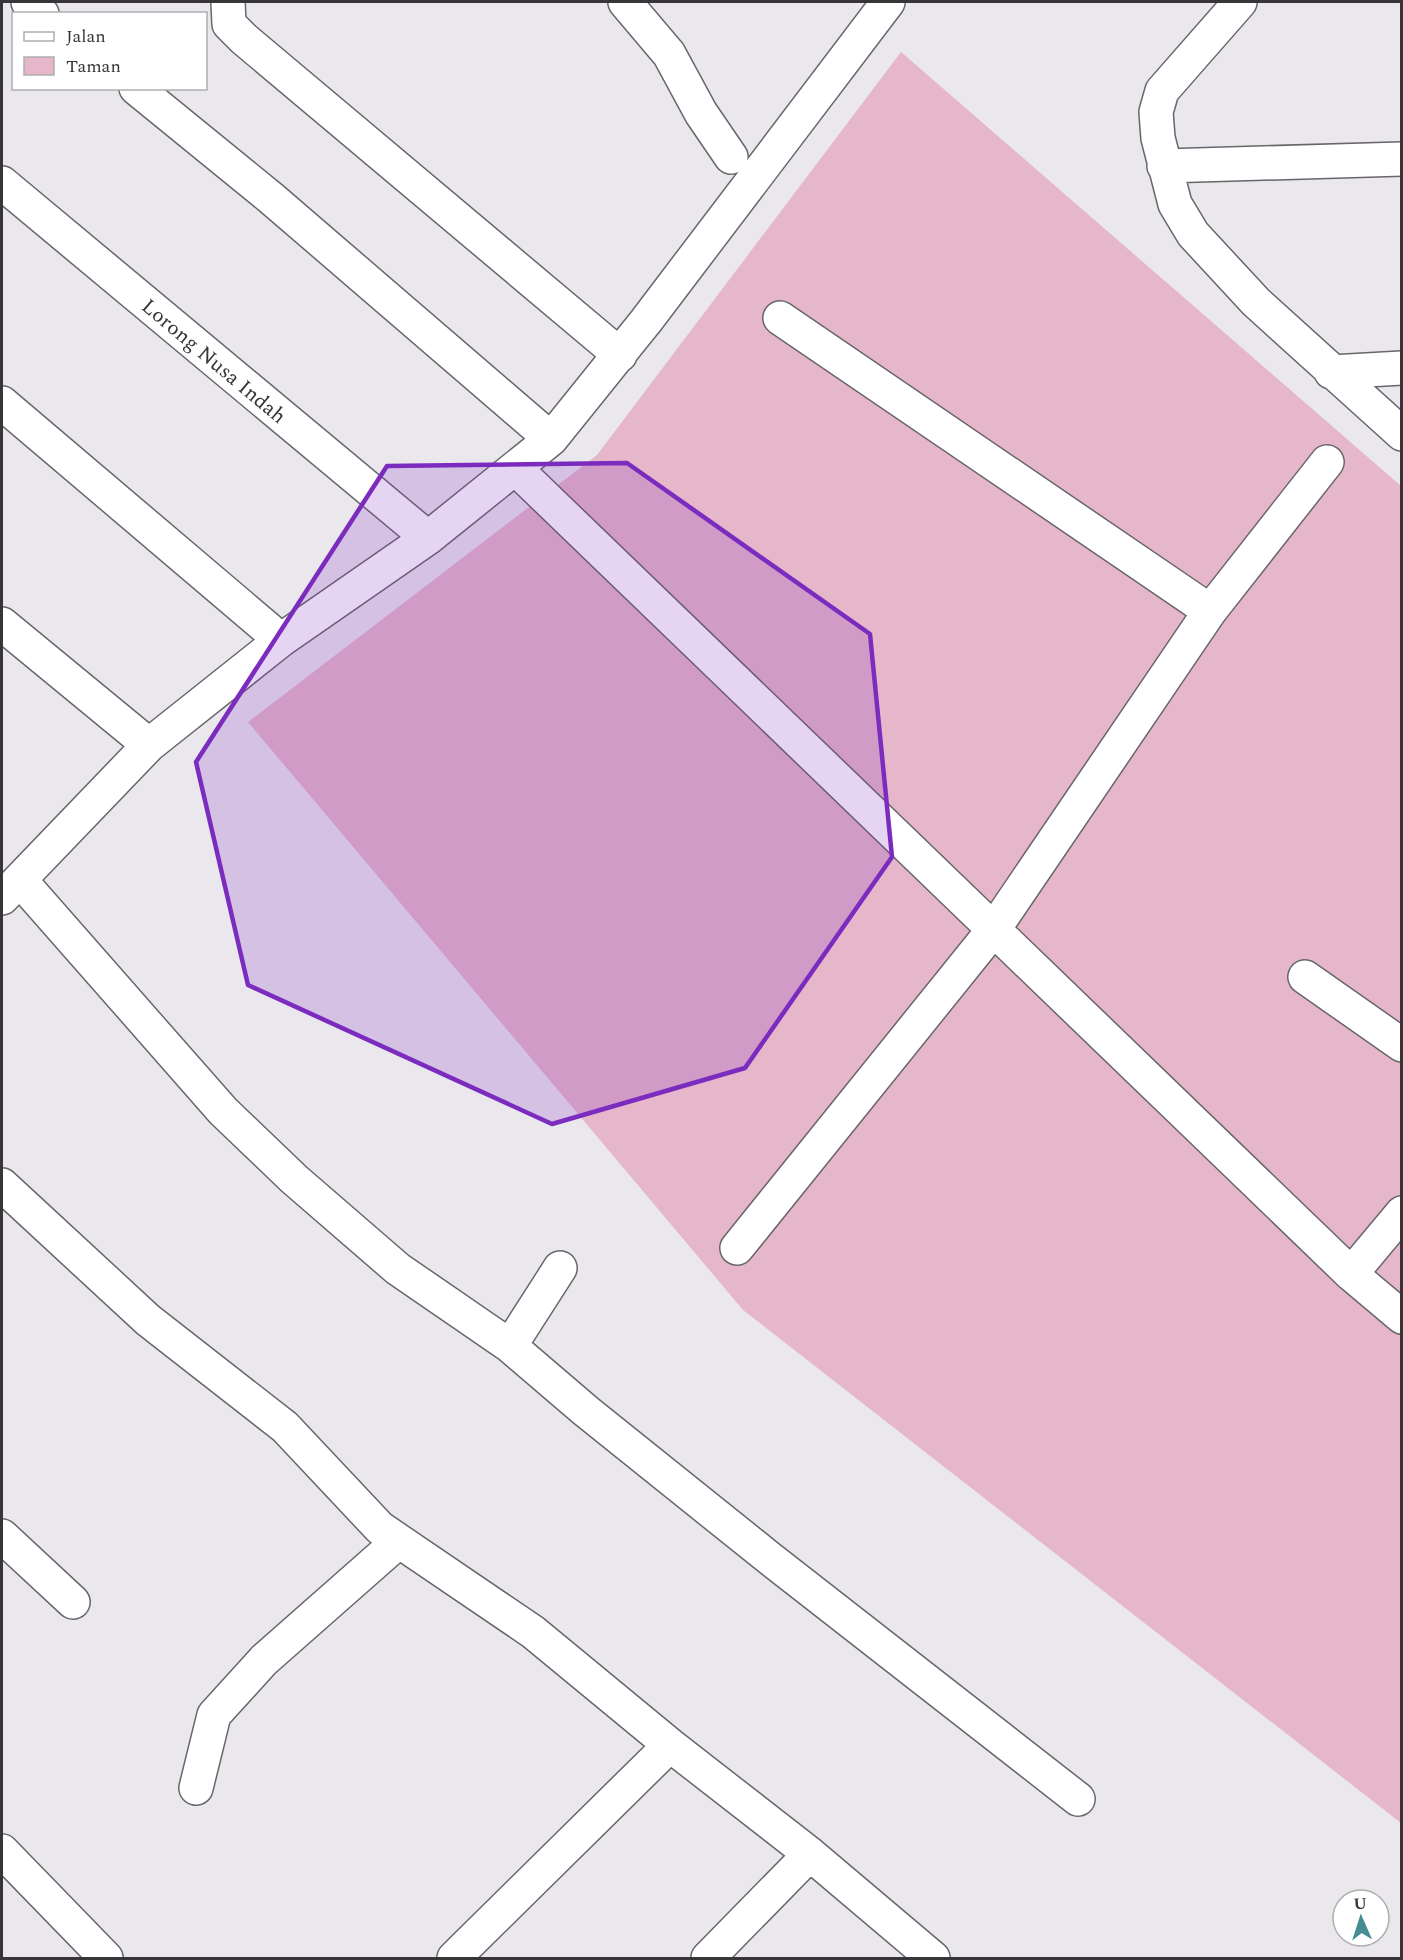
<svg xmlns="http://www.w3.org/2000/svg" width="1403" height="1960" viewBox="0 0 1403 1960" font-family="Spectral,serif">
  <style>
    .green { fill: #e6b7ca }
    .lines { fill: none; stroke-linecap: round; stroke-linejoin: round }
    .minor-casing { stroke: #68666b; stroke-width: 36 }
    .minor { stroke: #fff; stroke-width: 33 }
    .marked { fill: #7b2cbf; fill-opacity: 0.2; stroke: #7b2cbf; stroke-width: 4.5; stroke-linejoin: round }
    .labels { text-anchor: middle; stroke-width: 4.5; stroke-linejoin: round; paint-order: stroke }
    .street-label { font-size: 21px; fill: #373538; stroke: #fff }
  </style>
  <rect width="100%" height="100%" fill="#eae7ed"/>
  <path class="green" d="M901,52L1401,486V1823L743,1310L248,722L597,455Z"/>
  <g class="lines">
    <defs>
      <path id="minor" d="M28,2L42,14
        M228,2L229,24L244,39L620,355
        M625,2L669,54L701,113L731,157
        M1240,2L1162,91L1156,112L1158,138L1175,204L1193,234L1256,302L1402,434
        M136,88L271,198L551,439
        M1164,166L1402,159
        M2,183L428,538
        M780,318L1210,611
        M1331,372L1402,368
        M2,403L281,640
        M516,469L1351,1274L1402,1317
        M2,624L149,745
        M20,880L223,1111L294,1179L398,1269L510,1346L586,1411L768,1557L1078,1799
        M2,898L149,745L281,640L428,538L551,439L646,321L888,2
        M1305,977L1402,1045
        M2,1185L148,1320L285,1427L380,1528L533,1632L670,1745L810,1854L933,1958
        M737,1248L994,929L1210,611L1327,462
        M1351,1274L1402,1213
        M510,1346L560,1268
        M2,1536L73,1602
        M196,1788L214,1715L264,1660L399,1541
        M2,1851L106,1958
        M454,1958L670,1745
        M708,1958L810,1854"/>
    </defs>
    <use href="#minor" class="minor-casing"/>
    <use href="#minor" class="minor"/>
  </g>
  <path class="marked" d="M627,463L870,634L892,857L745,1068L552,1124L248,985L196,762L387,466Z"/>
  <g class="labels">
    <g class="street-label">
      <text transform="translate(214 361) rotate(40)" y="7">Lorong Nusa Indah</text>
    </g>
  </g>
  <rect width="1403" height="1960" fill="none" stroke="#373538" stroke-width="6"/>
  <rect x="12" y="12" width="195" height="78" fill="#ffffff" stroke="#afaeaf" stroke-width="1.5"/>
  <rect x="24" y="32" width="30" height="9" fill="#ffffff" stroke="#afaeaf" stroke-width="1.5"/>
  <text x="66" y="42" font-size="18" fill="#373538">Jalan</text>
  <rect x="24" y="57" width="30" height="18" fill="#e6b7ca" stroke="#afaeaf" stroke-width="1.5"/>
  <text x="66" y="72" font-size="18" fill="#373538">Taman</text>
  <g transform="translate(1361 1918) rotate(357)"><circle r="28" fill="#ffffff" stroke="#afaeaf" stroke-width="1.5"/>
  <path d="M0-4.5L10 22L0 15L-10 22Z" fill="#458c93"/>
  <text y="-9" font-size="16" font-weight="bold" text-anchor="middle" fill="#373538">U</text>
  </g>
</svg>
